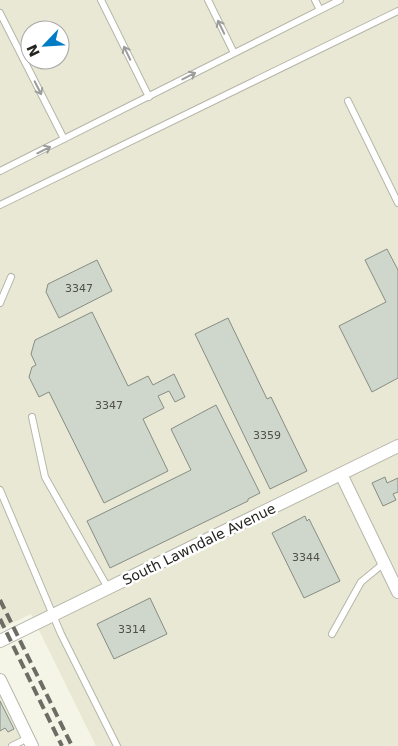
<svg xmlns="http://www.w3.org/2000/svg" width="398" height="746" viewBox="0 0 398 746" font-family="'DejaVu Sans',sans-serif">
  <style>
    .built { fill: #e8e8d4; fill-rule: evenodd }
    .building { fill: #cfd6cb; stroke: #878d83 }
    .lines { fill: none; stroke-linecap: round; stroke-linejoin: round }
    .service-casing { stroke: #b6b6aa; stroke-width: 8 }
    .minor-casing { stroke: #b6b6aa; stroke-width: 14 }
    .service { stroke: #fff; stroke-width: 6 }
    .minor { stroke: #fff; stroke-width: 12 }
    .rail { stroke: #6d6d66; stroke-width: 4; stroke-dasharray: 10 5; stroke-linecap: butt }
    .oneway { stroke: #9c9c9b }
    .labels { text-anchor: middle; stroke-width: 5; stroke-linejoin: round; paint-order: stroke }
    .number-label { font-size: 11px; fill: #4f504b }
    .street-label { font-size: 14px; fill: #242420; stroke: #fff }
  </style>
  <rect width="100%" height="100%" fill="#f4f4e7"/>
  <path class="built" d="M0,0H398V746H96L31,614L0,629ZM30,30H60V60H30Z
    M0,695L22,741L12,746H0Z"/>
  <path class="building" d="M387,249L398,270V378L372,392L339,326L386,302L365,260Z
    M97,260L112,291L59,318L46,292L48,284Z
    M92,312L128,386L148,376L153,385L174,374L185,397L175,402L169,391L158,396L164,408L143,419L168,471L104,503L49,392L39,397L29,377L32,367L36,365L31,354L35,340Z
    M228,318L267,399L271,397L307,471L270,489L195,334Z
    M216,405L260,493L248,499V501L110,568L87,521L191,470L171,429Z
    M385,477L387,483L398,478V492L393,494L396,500L383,506L372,483Z
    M305,516L307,521L309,519L340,581L304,598L272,533Z
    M150,598L167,634L114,659L97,624Z
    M0,701L14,729L8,732L5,728L0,731Z"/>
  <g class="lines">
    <defs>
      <path id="service" d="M101,0L149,97
        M208,0L234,53
        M315,0L320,10
        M0,13L64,139
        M348,101L398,203
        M0,171L340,0
        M0,205L398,11
        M0,303L11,277
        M32,417L45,477L108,588
        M0,490L61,634L117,746
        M332,634L361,582L384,563
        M12,746L28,738"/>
      <path id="minor" d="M341,474L398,592
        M0,641L398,446
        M0,680L32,746"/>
    </defs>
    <use href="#service" class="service-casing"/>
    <use href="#minor" class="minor-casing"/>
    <use href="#service" class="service"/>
    <use href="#minor" class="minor"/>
    <path class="rail" d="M0,600L72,746
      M0,619L62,746"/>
  </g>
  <defs><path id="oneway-shaft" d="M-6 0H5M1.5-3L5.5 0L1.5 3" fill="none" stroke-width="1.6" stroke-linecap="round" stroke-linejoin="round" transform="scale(1.25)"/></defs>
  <g class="oneway">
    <use href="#oneway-shaft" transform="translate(221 27) rotate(-116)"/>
    <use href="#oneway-shaft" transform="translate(127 53) rotate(-116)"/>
    <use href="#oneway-shaft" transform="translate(189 76) rotate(-27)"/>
    <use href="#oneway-shaft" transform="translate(38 88) rotate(63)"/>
    <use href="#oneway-shaft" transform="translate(44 150) rotate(-27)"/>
  </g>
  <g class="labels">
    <g class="number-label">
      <text x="79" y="292">3347</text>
      <text x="109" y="409">3347</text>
      <text x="267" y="439">3359</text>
      <text x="306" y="561">3344</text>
      <text x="132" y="633">3314</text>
    </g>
    <g class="street-label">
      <text transform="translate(199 544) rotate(-26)" y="5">South Lawndale Avenue</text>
    </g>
  </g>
  <g transform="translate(45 45) rotate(245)"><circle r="24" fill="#ffffff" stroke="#a7a7a6"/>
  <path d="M0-4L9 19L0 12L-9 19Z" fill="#007bc4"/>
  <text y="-8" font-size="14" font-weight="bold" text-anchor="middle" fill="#242420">N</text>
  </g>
</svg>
